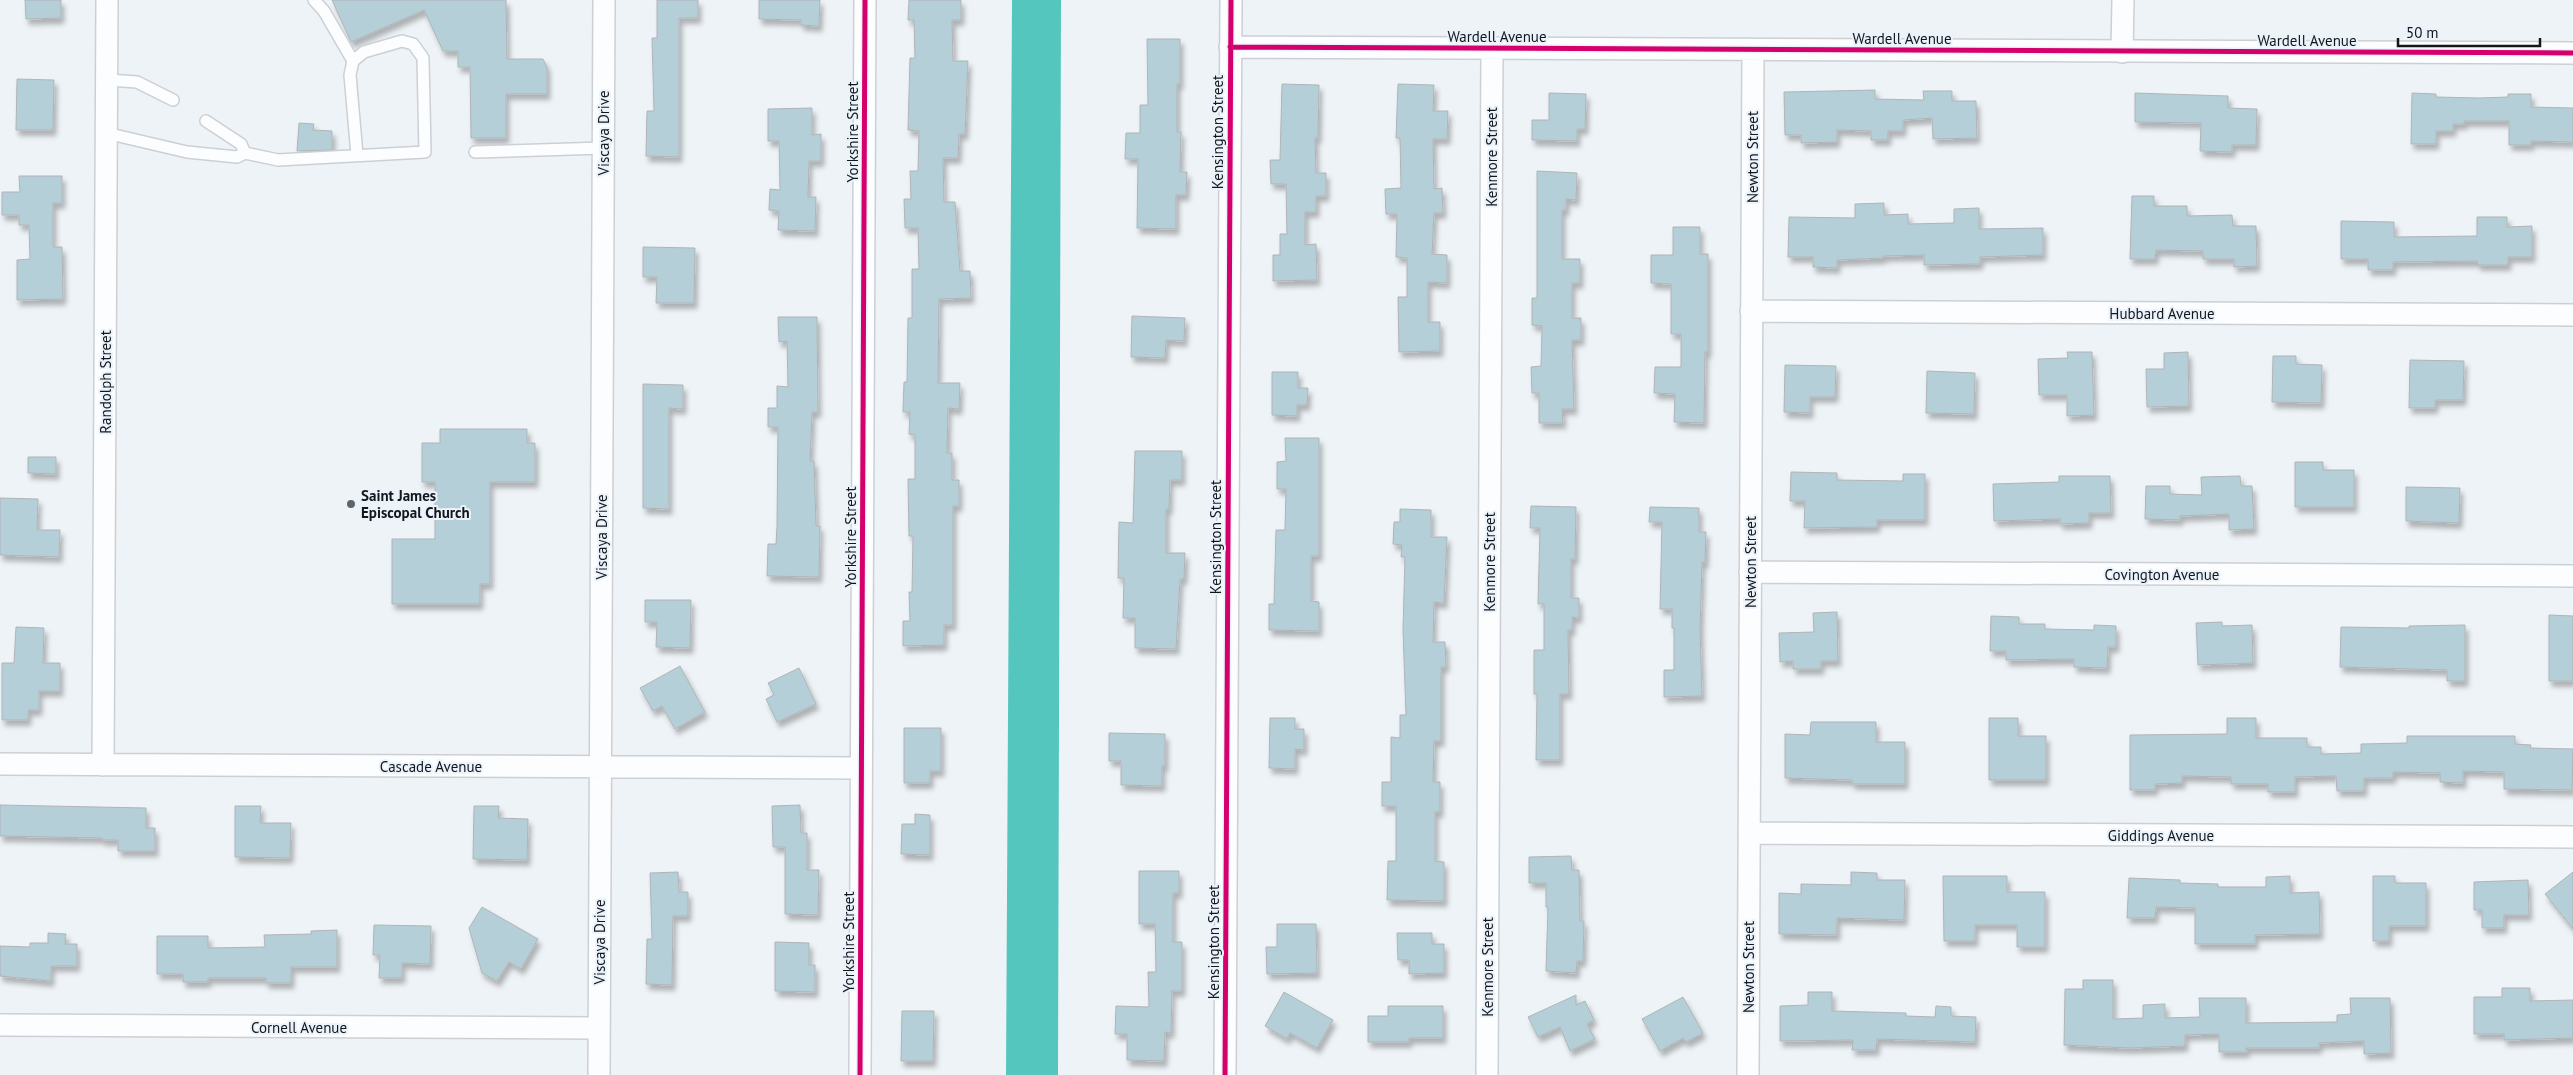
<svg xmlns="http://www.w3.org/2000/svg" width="2573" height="1075" font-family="'PT Sans',sans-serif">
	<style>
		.water { fill: #55c6be }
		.building { fill: #b4cfd7; stroke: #b0b4b7; filter: url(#shadow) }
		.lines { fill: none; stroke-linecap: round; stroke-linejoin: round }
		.lane-casing { stroke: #ccd0d4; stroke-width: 14 }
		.street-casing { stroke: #ccd0d4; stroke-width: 24 }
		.lane { stroke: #fcfdfe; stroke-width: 11 }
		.street { stroke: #fcfdfe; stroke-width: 21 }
		.cycleway-casing { stroke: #eaf3fb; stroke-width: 8 }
		.cycleway { stroke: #d6006c; stroke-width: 5 }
		.poi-dot { fill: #606467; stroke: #eaf3fb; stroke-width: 2 }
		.labels { text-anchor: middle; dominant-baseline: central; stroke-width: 4; stroke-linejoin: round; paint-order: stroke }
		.street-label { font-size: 15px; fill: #14171a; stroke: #eaf3fb }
		.poi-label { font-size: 15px; font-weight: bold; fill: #14171a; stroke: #eaf3fb; text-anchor: start }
	</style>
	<defs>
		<filter id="shadow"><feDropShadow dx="3" dy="5.5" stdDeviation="2.5" flood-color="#0004"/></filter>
	</defs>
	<rect width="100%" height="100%" fill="#eef3f7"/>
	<path class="water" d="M1012 0H1061L1058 1075H1006Z"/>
	<path class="building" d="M25 0H61V18L26 19Z
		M332 0H506L507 59H543L547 67V94H506V138H471L470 67H458V51H443L424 10 351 42Z
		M657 0H698V18H679V157L646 156 647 111H654L652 38H657Z
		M759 0H820L819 26 801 25V20L759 19Z
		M909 0H961V20H952L953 61H968L965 134H959L958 158H943L944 202H955L960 271H970L971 298 939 299 938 383H960L959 409 948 408 947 453H952V480H959V506H953V625H944V645L903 646V621H910L909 592H912L913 536H909L908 479H915V435L909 434 910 412H903L904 382H907L908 318H912V269H919L918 228H905L904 199H911L910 171H918L919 131 908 130 910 58H915L914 20H908Z
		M1147 39H1180V84H1177V132H1181L1180 172H1187L1186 195H1176V229L1137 228 1138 159H1125L1126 133H1140V105H1148Z
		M17 79 54 80 53 130H16Z
		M1282 84 1319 85 1318 138H1315L1316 173H1326V196H1316V212H1305V245L1316 244 1317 280 1273 281V255H1280V234H1287L1286 184H1271L1270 160H1280Z
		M1398 84 1434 85 1433 111H1448L1447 139H1433L1434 189 1442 188 1443 213H1434L1432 254 1447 255V283L1428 282V322H1440V351L1399 352 1398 297H1407V258L1396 257 1397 214H1386L1385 189 1401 188 1400 138H1396Z
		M1875 90V99L1924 100 1923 91H1952V101H1976L1977 138 1933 139 1932 118 1903 120V131H1888V140H1871V131L1837 130V142L1801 143V135H1785L1784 92Z
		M1549 93 1586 94 1585 129H1577V141L1532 140V120H1549Z
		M2135 93 2228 96V108L2257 109 2256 145H2232V152L2200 151 2201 123 2135 122Z
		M2412 93 2436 94V97L2480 98 2508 97V94H2531V107L2573 108V142L2531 141V145H2509V121H2464V124H2453V131H2436V144H2411Z
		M812 108V135L821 134V161H809L808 197H816L815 231 778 230 779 211 769 210 770 189 780 190 779 141H768V109Z
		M299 123 314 124 313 130 332 131V150L297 151Z
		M1537 171 1577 173 1576 200 1566 199V210H1562V259H1580V283H1572V318H1581V340H1572L1574 409H1562L1563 423H1539V393H1532L1531 367 1541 366 1542 326 1532 325V298H1537Z
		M19 176H62V203H53V247H62L63 299 17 300V260L30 259 29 225H19V215H2V192H20Z
		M2132 196H2154V206H2187V216L2232 215 2233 226H2256L2257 266 2234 267V259H2203V251L2156 250 2155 259H2130Z
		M1884 203V215L1908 214V224L1954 223V209L1979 208V229L2043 228V255L1980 257V264L1924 265V255L1883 256V258L1837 260V268L1813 267V257H1788L1789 217 1855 218V204Z
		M2477 217H2507V227L2532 226V257H2508V265H2478L2477 261 2393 262V270H2368V259H2341V221L2394 222V237L2477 236Z
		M1673 227H1700V254H1708V352H1705L1704 423 1674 422 1675 394 1654 393 1655 367H1681V334H1671V284L1651 283V255H1673Z
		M643 247 695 248 694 303H656L657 277H643Z
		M1132 316 1185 318 1184 341 1166 340 1165 358 1131 357Z
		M778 317H817L818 412H812L810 461H814L816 526H820L819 577 767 576 768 544H776L777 526 778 427H768V408H777V386L788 387 787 341 779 342Z
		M2067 352H2092L2094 415 2067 416V395H2039L2038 359 2068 358Z
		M2188 352 2189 406 2147 407 2146 369H2164V353Z
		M2273 356H2296V364L2322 365 2321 403 2272 402Z
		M2410 360 2464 361 2463 400H2435V408H2409Z
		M1785 365 1836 366 1835 397H1810V413L1784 412Z
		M1927 371 1975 373 1974 414 1926 413Z
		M1272 372H1298V388H1308L1307 405H1297V416L1272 415Z
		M643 384 683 385V409L669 408V509L643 508Z
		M440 429H527V443H535V482H490V584H480V604H392V539H435V482H422V443H440Z
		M1285 438H1319V556H1311V601L1319 602V631L1269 630V604H1274L1276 530H1285L1286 489H1277V462L1286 461Z
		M1135 451H1182V480H1170L1169 509H1166V553H1185L1184 579H1180L1176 649 1135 648V618H1123L1124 578H1118L1119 522 1133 523Z
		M28 457H56V474L28 473Z
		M2295 462H2323V470H2354V507H2295Z
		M1791 472 1837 473V480L1903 481V474H1925V520H1877V527L1804 528 1805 501H1790Z
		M2059 476H2110L2111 513H2089V523L2060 524V519L1994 521 1993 484 2059 482Z
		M2240 476 2241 486H2252L2254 529 2229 530V514L2180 516V520L2145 519 2146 486H2170V494L2202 495 2201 477Z
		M2406 487 2460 488 2459 523 2406 521Z
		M0 498 38 499 37 530H60L59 557 0 555Z
		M1531 506 1576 507 1575 559H1571V598H1579V618L1572 617V630H1568L1569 694H1560V760H1536L1537 694H1534V650H1544V604H1538L1540 528H1530Z
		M1650 507 1699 508V532H1706L1705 563 1702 562 1700 629 1702 696 1664 697V670H1674V628H1672V609H1660L1662 522H1649Z
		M1400 509 1431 510V537H1447L1444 603 1434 602 1433 642H1445L1446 667H1441V741H1434L1433 782H1440V812H1435V861L1444 862V901L1387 900 1388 861H1396V806H1382V782H1391V737L1400 738V715H1406L1403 630 1405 557H1401L1402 545 1393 544 1394 522H1400Z
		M645 600H691L690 648 656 647 657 622H645Z
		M1837 612 1838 661H1821V669H1793V661L1780 662 1779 633 1814 632 1813 613Z
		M2549 615 2573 616V681H2549Z
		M1991 616 2019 617V624H2045V629L2094 630V625L2116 626V647H2108L2107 668 2074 667V659L2006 660V651H1990Z
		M2222 622V626L2252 625 2253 663 2198 665 2196 623Z
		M2465 625V681H2447V670L2340 667 2341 627 2409 628V626Z
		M16 627 44 628 43 663H60V691H39V710H28V720H2V663H14Z
		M680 666 705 712 675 729 662 706 653 711 640 688Z
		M799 668 816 704 777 722 766 699 774 695 768 683Z
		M1270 718H1295V729H1304V750L1295 749V769L1269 768Z
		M1989 718H2018V736H2046V780H1989Z
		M2227 718H2256V738H2307V747H2321V754L2361 753V744L2407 743V736H2515V744L2531 745 2530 748 2573 749 2572 790 2504 789V772L2463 771V783L2440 782V773L2393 772V778H2364V791H2337L2336 776 2295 777V792H2268V784H2231V777L2182 776V783L2155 784V790H2130V735L2227 734Z
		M1811 722H1876V742H1905V784H1852V780L1785 778V734L1810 735Z
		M904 728H941V771H930V783H904Z
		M1109 733 1165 734V766H1162V786L1121 785V761H1109Z
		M0 805 146 808V828H155V851H118V840H102V838L0 836Z
		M800 805 801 833H807V870H819L818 915 785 914V847H773L772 806Z
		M235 806H261L260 823H291L290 858 235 857Z
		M474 806H499L498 818 528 819 527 860 473 859Z
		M915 814 930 815V855L901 854 902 824H915Z
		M1571 856 1572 870H1579L1580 921H1584L1583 961H1577L1576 973 1546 971 1548 907H1546V883H1529V857Z
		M1139 871H1179V893H1173V942H1182V991H1172L1171 1033 1165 1032 1164 1061 1127 1060V1034H1115L1116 1006 1149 1007 1148 972H1156L1155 924H1139Z
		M678 872 679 892H688V916H673L672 985 646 984 647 939H652L650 873Z
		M1851 872 1877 873V880H1905L1904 920 1837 918V935L1779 934V893L1801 894V884L1851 885Z
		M2573 872V929L2545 894Z
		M1943 876H2007V892H2045V947H2017V925H1975V941H1944Z
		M2290 876V893L2319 892 2320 934 2255 935V944H2195V908L2156 907 2155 918H2127L2129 878 2180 880V883L2218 884V887H2266V877Z
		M2373 876H2395V883H2426V926H2389V941H2373Z
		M2528 880 2529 915H2504V928H2482V910H2474V882Z
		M482 907 538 939 521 969 509 962 497 981 482 973 469 928Z
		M1277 924H1316L1317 973 1267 974 1266 947H1277Z
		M374 925 431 926 430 964 402 963V978H379L380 955H373Z
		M337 930V967H291V983H266V978H208V982H183V974H157V936H208V948L265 947 264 935 311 934V931Z
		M48 933 66 934 65 944H77V966H51V981L0 976V946L30 947V943H48Z
		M1397 933H1432V944H1444V973L1409 974V960H1398Z
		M775 942 809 943V965H815V992L775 991Z
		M2083 980H2113V1019L2143 1018V1005L2165 1004V1018L2200 1017 2199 998H2246V1023L2337 1022V1015L2351 1014 2350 998H2390L2391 1053 2364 1054V1041L2319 1043V1048H2246L2247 1052H2219V1034L2185 1035V1046L2129 1048 2064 1045 2065 989H2083Z
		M2502 988H2530V1001L2573 1000V1038L2504 1040V1034H2474V997H2502Z
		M1284 992 1333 1020 1317 1048 1290 1033 1287 1039 1265 1026Z
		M1808 992H1832V1011L1906 1013V1016L1935 1017 1936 1006 1951 1007V1016L1976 1017 1975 1042 1877 1039 1876 1050H1852L1853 1040 1780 1041V1006L1808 1005Z
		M1576 995V1005L1585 1001 1594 1020 1587 1024 1595 1039 1570 1051 1560 1027 1538 1037 1528 1017Z
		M1683 997 1703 1033 1686 1042 1683 1038 1660 1051 1642 1019Z
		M1388 1006H1443V1038H1409V1042H1368V1016H1388Z
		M902 1011H934L933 1061H901Z"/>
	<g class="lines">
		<g class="lane-casing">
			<path id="lane" d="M314 0 324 11 353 61
				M107 80 137 82 173 100
				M206 121 241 144 245 153
				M106 133 187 152 237 157 245 153 278 160 425 152 423 58 413 44 402 41 364 52 353 61 350 75 357 155
				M475 152 603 148"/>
		</g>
		<g class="street-casing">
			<path id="street" d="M1230 47 2573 53
				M2122 52 2123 0
				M1751 311 2573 315
				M1750 572 2573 576
				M0 764 861 768
				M103 765 107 0
				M1749 833 2573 837
				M0 1025 599 1028
				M599 1075 604 0
				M860 1075 865 0
				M1225 1075 1231 0
				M1487 1075 1492 48
				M1748 1075 1753 50"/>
		</g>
		<use href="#lane" class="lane"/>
		<use href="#street" class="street"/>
		<g class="cycleway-casing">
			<path id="cycleway" d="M1230 47 2573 53
				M860 1075 865 0
				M1225 1075 1231 0"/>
		</g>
		<use href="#cycleway" class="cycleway"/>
	</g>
	<circle class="poi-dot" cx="351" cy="504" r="5"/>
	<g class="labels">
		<g class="street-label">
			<text x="1497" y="36">Wardell Avenue</text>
			<text x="1902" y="38">Wardell Avenue</text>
			<text x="2307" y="40">Wardell Avenue</text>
			<text transform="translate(852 132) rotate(-90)">Yorkshire Street</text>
			<text transform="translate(1217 132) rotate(-90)">Kensington Street</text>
			<text transform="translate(603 133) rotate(-90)">Viscaya Drive</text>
			<text transform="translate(1491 157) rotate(-90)">Kenmore Street</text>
			<text transform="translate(1752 157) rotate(-90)">Newton Street</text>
			<text x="2162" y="313">Hubbard Avenue</text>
			<text transform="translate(105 382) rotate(-90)">Randolph Street</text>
			<text transform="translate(601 537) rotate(-90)">Viscaya Drive</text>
			<text transform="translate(850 537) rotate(-90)">Yorkshire Street</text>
			<text transform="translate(1215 537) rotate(-90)">Kensington Street</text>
			<text transform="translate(1489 562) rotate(-90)">Kenmore Street</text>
			<text transform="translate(1750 562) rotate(-90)">Newton Street</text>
			<text x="2162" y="574">Covington Avenue</text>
			<text x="431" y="766">Cascade Avenue</text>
			<text x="2161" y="835">Giddings Avenue</text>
			<text transform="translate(599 942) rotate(-90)">Viscaya Drive</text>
			<text transform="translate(848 942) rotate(-90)">Yorkshire Street</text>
			<text transform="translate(1213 942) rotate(-90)">Kensington Street</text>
			<text transform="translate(1487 967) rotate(-90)">Kenmore Street</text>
			<text transform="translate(1748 967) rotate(-90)">Newton Street</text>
			<text x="299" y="1027">Cornell Avenue</text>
		</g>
		<g class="poi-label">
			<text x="361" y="495">Saint James<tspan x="361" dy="17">Episcopal Church</tspan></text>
		</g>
	</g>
	<path d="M2398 38v8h142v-8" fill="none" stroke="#14171a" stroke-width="2.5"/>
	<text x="2406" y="38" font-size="15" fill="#14171a" stroke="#eaf3fb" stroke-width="4" paint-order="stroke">50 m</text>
</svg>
